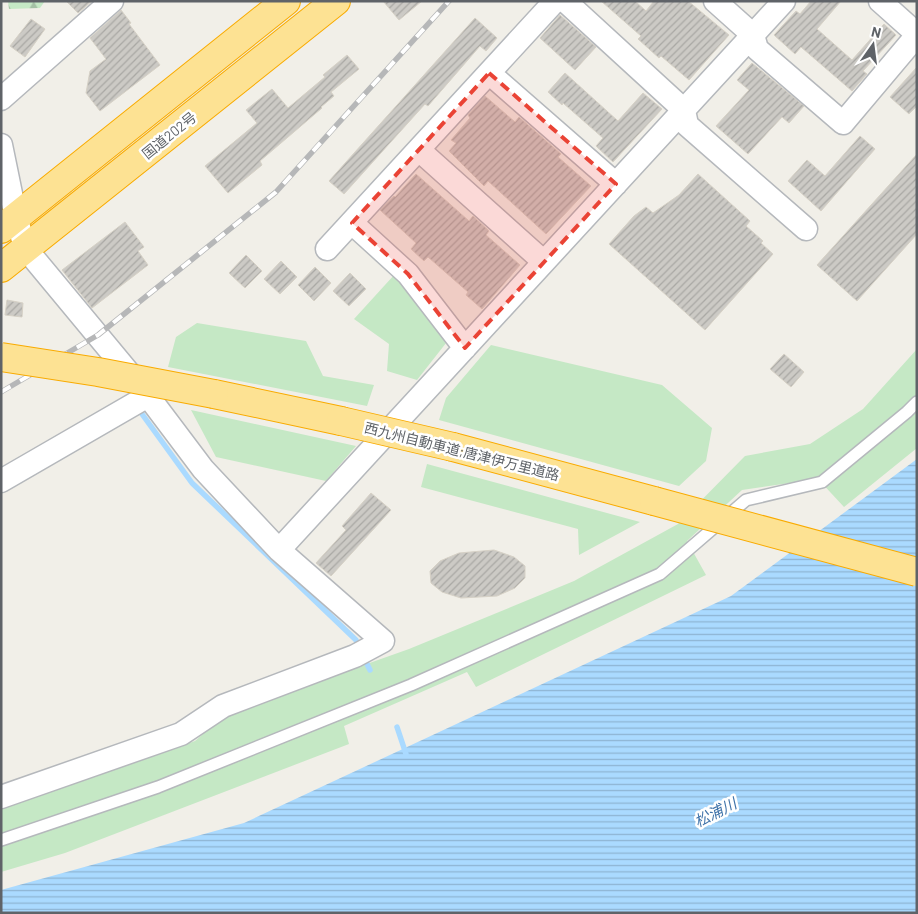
<svg xmlns="http://www.w3.org/2000/svg" width="918" height="914" font-family="Barlow,'Noto Sans JP',sans-serif">
	<style>
		.grass { fill: #c5e8c5 }
		.forest { fill: url(#forest-firs) }
		.water { fill: url(#water-rules) }
		.lines { fill: none; stroke-linecap: round; stroke-linejoin: round }
		.stream { stroke: #aadaff; stroke-width: 5.5 }
		.building { fill: url(#building-hatch); stroke: #d6d1c6 }
		.lane-casing { stroke: #b5b8bc; stroke-width: 14 }
		.street-casing { stroke: #b5b8bc; stroke-width: 25 }
		.highway-casing { stroke: #f9ab00; stroke-width: 30 }
		.lane { stroke: #fff; stroke-width: 11 }
		.street { stroke: #fff; stroke-width: 22 }
		.highway { stroke: #fde293; stroke-width: 28 }
		.rail-casing { stroke: #b6b7b8; stroke-width: 5.5 }
		.rail { stroke: #fff; stroke-width: 4; stroke-dasharray: 11; stroke-linecap: butt }
		.highway-bridge-casing { stroke: #f9ab00; stroke-width: 30; stroke-linecap: butt }
		.highway-bridge { stroke: #fde293; stroke-width: 28 }
		.marked { fill: #ea4335; fill-opacity: 0.2; stroke: #ea4335; stroke-width: 4; stroke-dasharray: 10 6; stroke-linejoin: round }
		.labels { text-anchor: middle; dominant-baseline: central; stroke-width: 5; stroke-linejoin: round; paint-order: stroke }
		.street-label { font-size: 14px; fill: #5f6368; stroke: #fff }
		.water-label { font-size: 15px; font-style: italic; fill: #4174aa; stroke: #fff }
	</style>
	<defs>
		<pattern id="forest-firs" width="22" height="20" patternUnits="userSpaceOnUse" patternTransform="scale(1.25)"><rect width="22" height="20" fill="#c5e8c5"/><path d="M5 1l3.5 6h-7zM16 11l3.5 6h-7z" fill="#a3c0a4"/></pattern>
		<pattern id="water-rules" width="6" height="5" patternUnits="userSpaceOnUse" patternTransform="scale(1.25)"><rect width="6" height="5" fill="#aadaff"/><path d="M0 2.5h6" fill="none" stroke="#8eb4d2"/></pattern>
		<pattern id="building-hatch" width="6" height="6" patternUnits="userSpaceOnUse" patternTransform="scale(1.25)"><rect width="6" height="6" fill="#cccac5"/><path d="M-1 1l2-2M0 6l6-6M5 7l2-2" fill="none" stroke="#a9a8a4"/></pattern>
	</defs>
	<rect width="100%" height="100%" fill="#f1efe8"/>
	<path class="grass" d="M395 274 450 338 417 380 387 371 389 344 354 319Z
		M197 323 306 341 323 376 374 385 367 406 168 367 176 337Z
		M491 345 662 385 712 428 706 461 679 486 439 420 446 398Z
		M917 349V448L844 507 818 479 742 490 687 541 706 575 476 687 467 672 344 726 349 744 65 853 1 872V807L195 741 226 714 409 649 574 581 678 524 745 456 810 444 863 409Z
		M191 410 356 446 326 481 216 457Z
		M427 464 640 522 579 555 578 529 421 487Z"/>
	<path class="forest" d="M8 1H45L40 8 9 9Z"/>
	<path class="water" d="M917 459V913H1V890L244 823 731 596Z"/>
	<g class="lines">
		<path class="stream" d="M142 414 192 483 356 640 359 647
			M364 658 370 670
			M397 727 406 754"/>
	</g>
	<path class="building" d="M66 1H92L78 13Z
		M383 1H422L399 20Z
		M601 1H635L646 11 654 1H688L729 35 689 80 661 56 659 58 638 39 641 36Z
		M811 1H841L817 29 852 60 884 24 896 35 863 71 867 74 852 91 801 47 795 54 774 35 796 11 800 14Z
		M121 10 131 23 129 24 160 65 100 111 86 93 90 71 106 59 90 38Z
		M560 15 596 47 575 70 540 38Z
		M475 18 497 38 486 51 480 46 428 106 425 104 344 194 329 181Z
		M31 19 45 29 25 57 10 46Z
		M347 55 359 69 331 92 334 96 321 107 322 108 260 161 262 165 228 193 205 166 257 123 246 110 272 89 288 108 325 77 323 75Z
		M752 63 804 106 789 123 782 117 748 154 716 126 749 90 737 80Z
		M917 67V106L909 114 890 97Z
		M565 73 618 121 643 93 662 109 613 162 596 146 603 138 563 103 562 105 548 92Z
		M485 96 515 122 519 117 561 154 558 157 591 186 546 234 488 181 484 186 449 151 456 143 451 140 470 118 468 115Z
		M860 136 875 149 821 211 788 181 807 160 825 176Z
		M917 154V234L857 301 817 265Z
		M416 174 469 221 473 216 489 231 486 235 520 265 482 309 466 295 468 292 428 257 424 261 411 249 416 243 380 210 394 196 395 197Z
		M698 174 750 221 746 226 763 241 761 243 773 254 705 330 609 244 634 216 646 207 653 213 679 195Z
		M125 222 144 247 138 251 148 265 92 308 62 270Z
		M246 255 262 271 245 288 229 273Z
		M281 261 297 277 280 294 264 279Z
		M315 267 331 283 314 301 298 285Z
		M350 273 366 289 349 306 333 291Z
		M7 300 23 303 22 317 5 315Z
		M784 354 804 372 791 387 770 369Z
		M371 493 391 510 331 576 316 563 346 530 342 526Z
		M494 550 514 557 525 566V578L515 588 497 596 461 598 442 592 431 583 430 571 440 561 459 553Z"/>
	<g class="lines">
		<g class="lane-casing">
			<path id="lane" d="M1 840 158 787 411 685 660 574 746 500 822 482 907 412 917 402"/>
		</g>
		<g class="street-casing">
			<path id="street" d="M565 1 684 110 687 125 806 229
				M715 1 753 35 757 49 843 123 917 35
				M880 1 917 34
				M489 73 616 184
				M1 99 112 1
				M1 145 16 218 26 249 148 396 203 469 279 550 383 641 355 656 223 706 181 734 1 797
				M419 150 544 262
				M352 223 408 274 465 348
				M327 249 555 1
				M1 481 148 396
				M279 550 784 1"/>
		</g>
		<g class="highway-casing">
			<path id="highway" d="M1 229 286 1
				M1 268 336 1
				M214 394 341 421
				M453 447 654 501"/>
		</g>
		<use href="#lane" class="lane"/>
		<use href="#street" class="street"/>
		<use href="#highway" class="highway"/>
		<g class="rail-casing">
			<path id="rail" d="M1 392 98 335 276 192 449 1"/>
		</g>
		<use href="#rail" class="rail"/>
		<g class="highway-bridge-casing">
			<path id="highway-bridge" d="M1 357 98 372 214 394
				M341 421 453 447
				M654 501 917 572"/>
		</g>
		<use href="#highway-bridge" class="highway-bridge"/>
	</g>
	<path class="marked" d="M489 73 616 184 465 348 408 274 352 223Z"/>
	<g class="labels">
		<g class="street-label">
			<text transform="translate(169 135) rotate(-39)">国道202号</text>
			<text transform="translate(462 451) rotate(14)">西九州自動車道;唐津伊万里道路</text>
		</g>
		<g class="water-label">
			<text transform="translate(715 812) rotate(-27)">松浦川</text>
		</g>
	</g>
	<rect width="918" height="914" fill="none" stroke="#5f6368" stroke-width="5"/>
	<g transform="translate(873 45) rotate(14)" stroke="#ffffff" stroke-width="4" paint-order="stroke">
	<path d="M0-4L9 19L0 12L-9 19Z" fill="#5f6368"/>
	<text y="-8" font-size="14" font-weight="bold" text-anchor="middle" fill="#5f6368">N</text>
	</g>
</svg>
